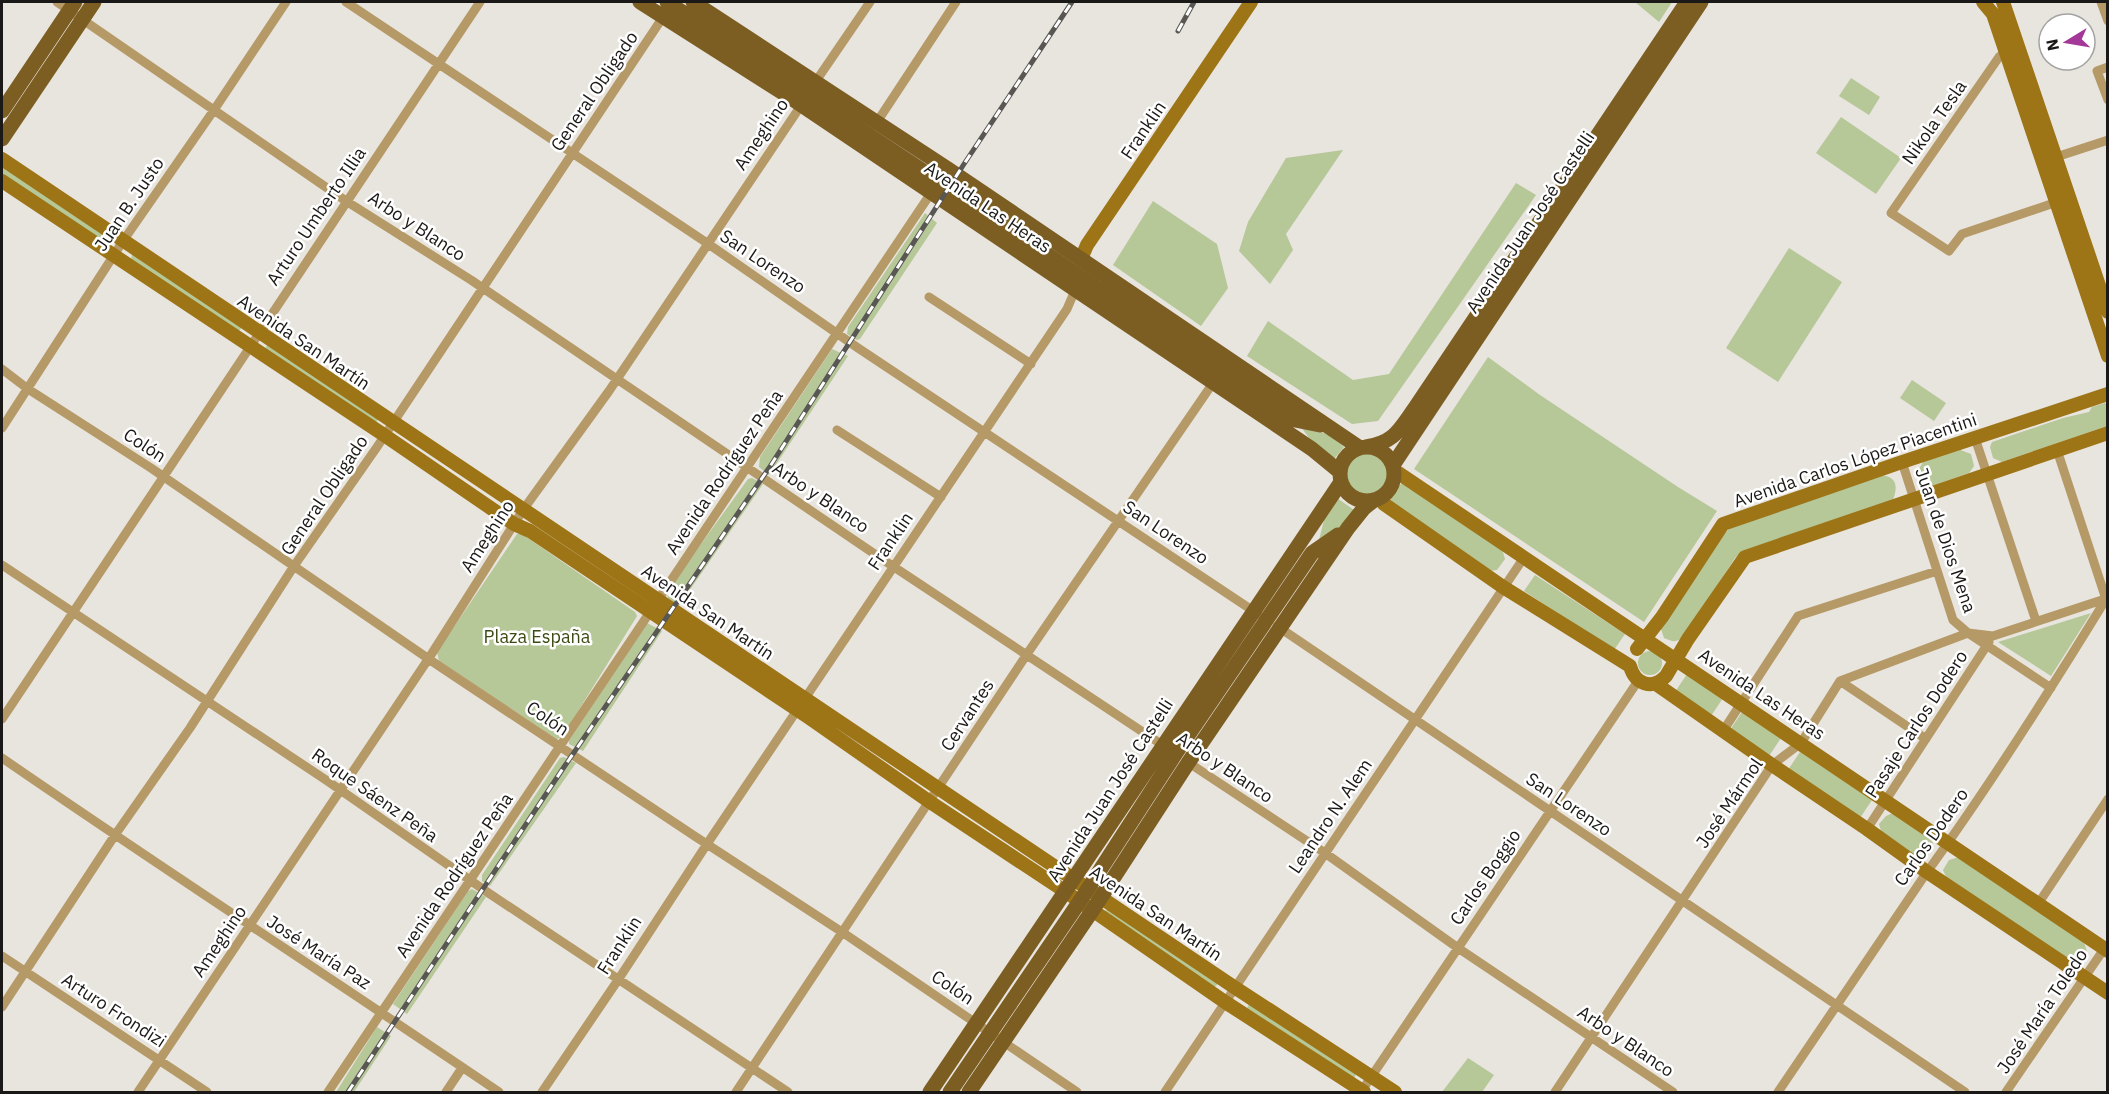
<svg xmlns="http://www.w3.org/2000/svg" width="2109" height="1094" font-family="'IBM Plex Sans',sans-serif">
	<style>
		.green { fill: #b6c798 }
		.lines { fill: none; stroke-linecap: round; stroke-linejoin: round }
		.street { stroke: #b59a67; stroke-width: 9 }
		.secondary { stroke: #9d7416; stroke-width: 14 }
		.primary { stroke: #7c5e22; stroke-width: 15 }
		.rail-casing { stroke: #595754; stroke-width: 5 }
		.rail { stroke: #fff; stroke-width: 3; stroke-dasharray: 9; stroke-linecap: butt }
		.labels { text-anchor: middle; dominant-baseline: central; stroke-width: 5; stroke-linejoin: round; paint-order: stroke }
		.street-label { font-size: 18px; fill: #1a1917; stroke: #fff }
		.park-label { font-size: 18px; fill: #3a4a11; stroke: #fff }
	</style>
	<rect width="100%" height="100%" fill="#e8e4de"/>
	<path class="green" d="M1635 2H1672L1659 22Z
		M1851 78 1880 97 1869 115 1839 96Z
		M1841 117 1901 158 1876 194 1816 153Z
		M1343 150 1286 234 1293 250 1270 284 1239 251 1248 222 1286 158Z
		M2 165 108 237 106 241 103 242 2 175Z
		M1516 183 1536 195 1378 421 1352 424 1247 356 1268 321 1353 380 1389 374Z
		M1153 201 1217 244 1228 288 1201 326 1113 265Z
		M925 213 937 223 860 339 857 340 847 334 848 327Z
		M1789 248 1842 282 1778 382 1726 348Z
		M132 254 242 327 239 331 131 261Z
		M267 345 379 419 376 422 265 349Z
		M832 349 848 356 769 475 759 467 760 457Z
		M1488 357 1540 395 1678 487 1717 511 1644 622 1414 469Z
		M1912 380 1946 403 1934 421 1900 398Z
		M2105 403 2107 404V426L2002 462 1993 458 1990 447 1992 442 2063 418 2089 412 2092 407Z
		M1301 427 1328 434 1344 447 1334 459 1315 446Z
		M1958 449 1971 454 1974 466 1969 473 1932 486 1923 482 1919 469 1923 462Z
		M1343 474a24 24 0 1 1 48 0a24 24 0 1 1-48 0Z
		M1881 475C1897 477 1898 486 1893 500L1742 551 1735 558 1684 636C1677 643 1673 642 1664 638L1660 626 1726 532 1732 526Z
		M752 478 763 484 678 607 668 600 667 591 748 479Z
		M1402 482 1502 549 1505 559 1497 570 1489 571 1389 502Z
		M1337 498 1354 510 1341 527 1318 544 1325 516Z
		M517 534H522L635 612 637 616 562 737 557 739 439 661 437 652Z
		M1535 575 1625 634 1614 650 1524 591Z
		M2091 613 2051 676 1998 642Z
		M647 623 662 631 583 751 569 744V741Z
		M1638 663a12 12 0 1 1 24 0a12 12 0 1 1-24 0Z
		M1687 674 1723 698 1711 716 1675 692Z
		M1742 712 1781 738 1769 756 1730 730Z
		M1800 752 1872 800 1860 818 1788 770Z
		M564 757 576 763 490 886 482 881V875L560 758Z
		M1893 813 1932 839 1933 846 1927 857 1919 859 1881 831 1879 824 1886 816Z
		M1959 857 2084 942 2087 952 2081 963 2070 964 1947 879 1943 870 1949 860Z
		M472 889 486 897 407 1014 393 1004 468 891Z
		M1108 909 1217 983V985L1213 988 1104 912Z
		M1250 1002 1357 1073 1354 1078 1247 1008Z
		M377 1027 391 1036 354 1092H336Z
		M1468 1058 1494 1075 1482 1092H1442Z"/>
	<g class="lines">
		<path class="street" d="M57 2 346 201 471 280 882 559 1167 748
			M346 2 707 243 858 348 1258 614
			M2101 2 2108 21
			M2005 52 1999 57 1891 213 1949 251 1962 234 2057 202
			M2108 67 2097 71 2108 100
			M814 84 870 2
			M875 125 956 2
			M2053 158 2108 140
			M929 297 1031 364
			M2 369 28 389 151 468 439 666 696 837 842 932 1077 1092
			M2 428 123 241 214 110 286 2
			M837 430 941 497
			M1975 438 2036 621
			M2057 450 2106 599
			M1902 462 1953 620 1968 633 2051 688
			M2 565 326 780 490 894 788 1092
			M1277 626 1965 1092
			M1840 681 1926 739
			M2 719 480 2
			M1723 731 1798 616 1937 571
			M2 758C166 871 334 980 499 1092
			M1186 761 1325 853 1458 948 1673 1092
			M1867 829 1989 642
			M2038 904 2108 799
			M2 956 207 1092
			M2 1007 115 835 190 728 294 566 377 447 665 14
			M138 1092 429 658 523 510 609 391 804 101
			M328 1092 933 190
			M446 1092 462 1068
			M542 1092 618 980 707 844 1067 309 1076 288
			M736 1092 1027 654 1215 380
			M1165 1092 1523 559
			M1361 1092 1638 681
			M1555 1092 1772 765 1801 743 1840 681 1968 633 1993 636 2108 598
			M1778 1092 1927 872C1991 784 2049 692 2106 599
			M2006 1092 2104 949"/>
		<path class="secondary" d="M1983 2 1993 14 2108 356
			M2003 2 2108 312
			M2 159 1234 987 1395 1092
			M2 181 384 435 514 524 530 531 808 717 930 802 1066 892 1225 1002 1364 1092
			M1081 259 1087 245 1251 2
			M1394 470 2108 951
			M1380 498 1384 504 1503 587 1630 666C1635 684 1652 691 1666 676L1688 639 1745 557 2108 433
			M1637 649 1662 617 1723 524 1902 462 2108 394
			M1656 684 1772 765 1867 829 1927 872 2108 993"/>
		<path class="primary" d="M640 2 791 98 1312 449 1340 472
			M667 2 955 192 1227 376 1295 420 1320 425
			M693 2 948 169 1360 448
			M2 111 75 2
			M2 139 94 2
			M1340 474a27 27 0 1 1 54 0a27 27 0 1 1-54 0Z
			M1366 447C1395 442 1399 430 1415 408L1687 2
			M1393 465 1701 2
			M930 1092 1341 482
			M950 1092 1080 901 1176 753 1312 553 1338 535
			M969 1092 1092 911 1188 763 1348 528 1364 508 1373 501"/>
		<g class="rail-casing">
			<path id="rail" d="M1178 31 1194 2
				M348 1092 564 767 769 468 964 164 1072 2"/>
		</g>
		<use href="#rail" class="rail"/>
	</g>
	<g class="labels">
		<g class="street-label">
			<text transform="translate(594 91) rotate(-56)">General Obligado</text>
			<text transform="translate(1934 122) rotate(-55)">Nikola Tesla</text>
			<text transform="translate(1143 130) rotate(-56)">Franklin</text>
			<text transform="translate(761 134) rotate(-56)">Ameghino</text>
			<text transform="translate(129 204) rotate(-56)">Juan B. Justo</text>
			<text transform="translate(988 207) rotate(34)">Avenida Las Heras</text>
			<text transform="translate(316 216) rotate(-56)">Arturo Umberto Illia</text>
			<text transform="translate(1530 222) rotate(-56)">Avenida Juan José Castelli</text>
			<text transform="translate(417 226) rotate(33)">Arbo y Blanco</text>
			<text transform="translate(763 261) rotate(34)">San Lorenzo</text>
			<text transform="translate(304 342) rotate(34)">Avenida San Martín</text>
			<text transform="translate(145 445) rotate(33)">Colón</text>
			<text transform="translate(1855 460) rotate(-19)">Avenida Carlos López Piacentini</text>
			<text transform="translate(724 472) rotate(-56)">Avenida Rodríguez Peña</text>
			<text transform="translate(324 495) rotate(-56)">General Obligado</text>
			<text transform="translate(821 497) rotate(34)">Arbo y Blanco</text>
			<text transform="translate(1166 532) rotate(34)">San Lorenzo</text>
			<text transform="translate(487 536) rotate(-57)">Ameghino</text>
			<text transform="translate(1946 540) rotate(71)">Juan de Dios Mena</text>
			<text transform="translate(890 541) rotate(-56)">Franklin</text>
			<text transform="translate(708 612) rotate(34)">Avenida San Martín</text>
			<text transform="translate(1762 694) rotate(34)">Avenida Las Heras</text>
			<text transform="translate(967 715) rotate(-57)">Cervantes</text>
			<text transform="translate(548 718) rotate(34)">Colón</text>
			<text transform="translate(1916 724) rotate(-57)">Pasaje Carlos Dodero</text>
			<text transform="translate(1225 767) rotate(34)">Arbo y Blanco</text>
			<text transform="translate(1110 790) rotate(-57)">Avenida Juan José Castelli</text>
			<text transform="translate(375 795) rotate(35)">Roque Sáenz Peña</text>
			<text transform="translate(1729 803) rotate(-56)">José Mármol</text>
			<text transform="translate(1569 804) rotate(34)">San Lorenzo</text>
			<text transform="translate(1330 816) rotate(-56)">Leandro N. Alem</text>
			<text transform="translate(1931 837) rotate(-55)">Carlos Dodero</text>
			<text transform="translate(454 875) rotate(-56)">Avenida Rodríguez Peña</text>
			<text transform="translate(1485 877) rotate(-56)">Carlos Boggio</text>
			<text transform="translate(1156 913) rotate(34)">Avenida San Martín</text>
			<text transform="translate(219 941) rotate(-56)">Ameghino</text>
			<text transform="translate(619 945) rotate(-57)">Franklin</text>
			<text transform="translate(319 952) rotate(33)">José María Paz</text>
			<text transform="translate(953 987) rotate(34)">Colón</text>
			<text transform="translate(114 1010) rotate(33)">Arturo Frondizi</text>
			<text transform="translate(2042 1011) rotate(-56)">José María Toledo</text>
			<text transform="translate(1626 1041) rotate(34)">Arbo y Blanco</text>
		</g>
		<g class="park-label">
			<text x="537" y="636">Plaza España</text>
		</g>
	</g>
	<rect width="2109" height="1094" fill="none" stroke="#1a1917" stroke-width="6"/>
	<g transform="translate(2067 42) rotate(259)"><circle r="28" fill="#ffffff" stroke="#a3a3a2" stroke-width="1.5"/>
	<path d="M0-4.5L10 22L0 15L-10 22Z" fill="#a33899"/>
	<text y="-9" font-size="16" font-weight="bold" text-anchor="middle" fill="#1a1917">N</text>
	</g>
</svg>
